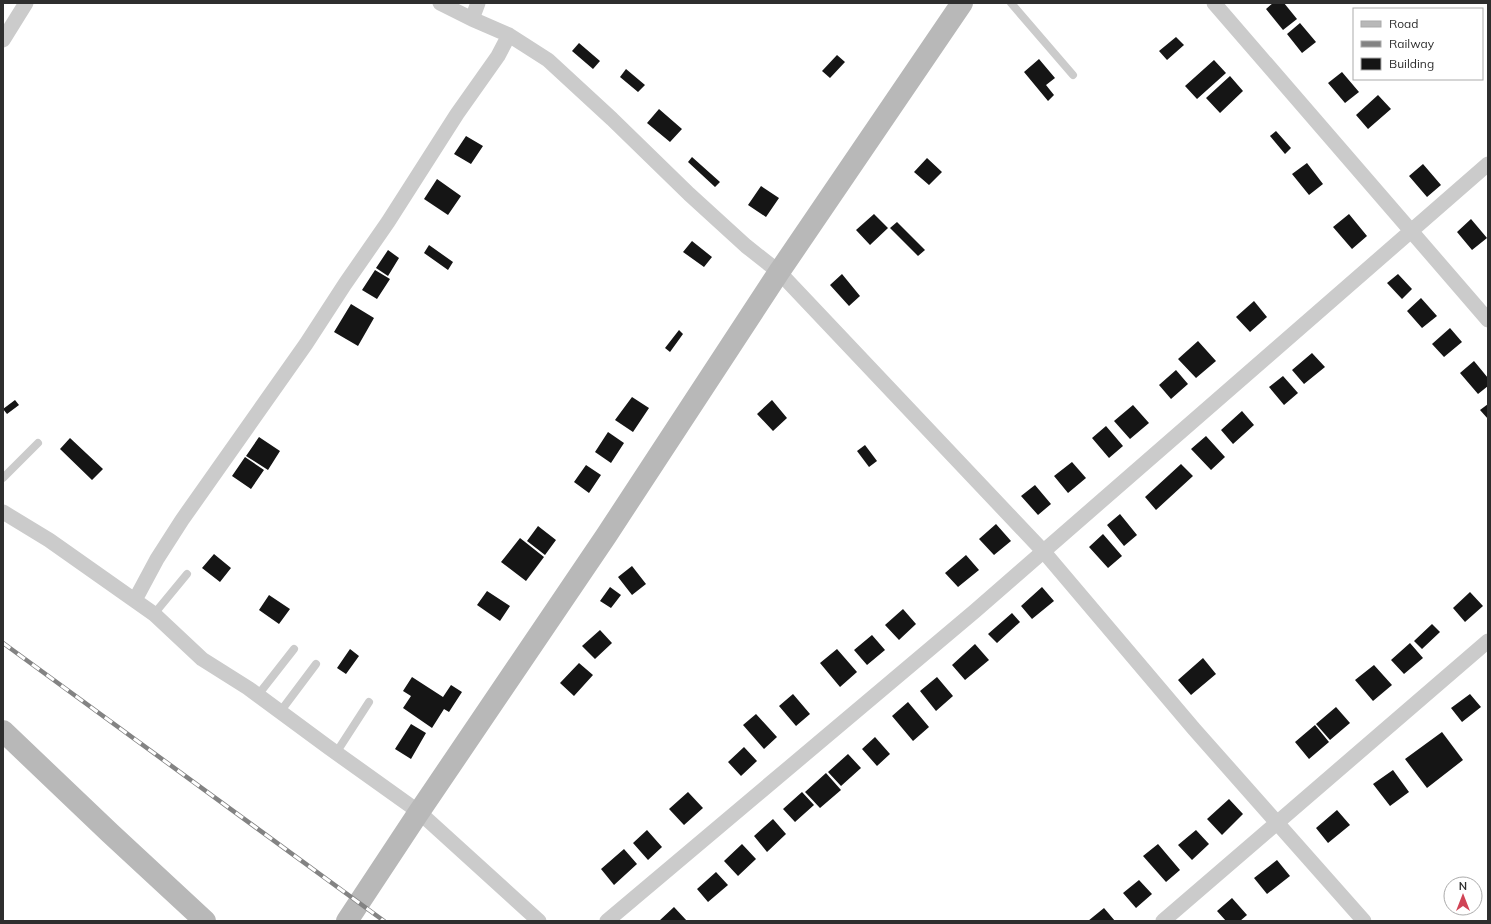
<svg xmlns="http://www.w3.org/2000/svg" width="1491" height="924" font-family="Mulish,sans-serif">
	<style>
		.building { fill: #151515 }
		.lines { fill: none; stroke-linecap: round; stroke-linejoin: round }
		.lane { stroke: #cbcbcb; stroke-width: 8 }
		.street { stroke: #cbcbcb; stroke-width: 15 }
		.secondary { stroke: #b8b8b8; stroke-width: 22 }
		.rail-casing { stroke: #838383; stroke-width: 4.5 }
		.rail { stroke: #fff; stroke-width: 3; stroke-dasharray: 9; stroke-linecap: butt }
	</style>
	<rect width="100%" height="100%" fill="#fff"/>
	<path class="building" d="M1273 3H1284L1297 19 1283 30 1266 9Z
		M1300 23 1316 42 1302 53 1287 34Z
		M1176 37 1184 45 1167 60 1159 51Z
		M579 43 600 61 593 69 572 51Z
		M837 55 845 62 830 78 822 71Z
		M1039 59 1055 78 1046 85 1054 95 1048 101 1024 72Z
		M1214 60 1226 73 1197 99 1185 86Z
		M626 69 645 85 638 92 620 77Z
		M1342 72 1359 92 1345 103 1328 83Z
		M1230 76 1243 91 1220 113 1206 98Z
		M1378 95 1391 109 1368 129 1356 115Z
		M659 109 682 129 670 142 647 123Z
		M1276 131 1291 148 1285 154 1270 136Z
		M466 136 483 146 471 164 454 154Z
		M692 157 720 182 715 187 688 162Z
		M927 158 942 172 929 185 914 172Z
		M1307 163 1323 184 1309 195 1292 174Z
		M1423 164 1441 185 1427 197 1409 176Z
		M437 179 461 196 448 215 424 199Z
		M761 186 779 198 766 217 748 205Z
		M874 214 888 228 870 245 856 230Z
		M1349 214 1367 236 1352 249 1333 227Z
		M1471 219 1487 238 1472 250 1457 232Z
		M897 222 925 250 918 256 890 228Z
		M692 241 712 257 704 267 683 252Z
		M429 245 453 262 448 270 424 253Z
		M388 250 399 258 388 276 376 268Z
		M375 270 390 279 377 299 362 290Z
		M842 274 860 296 849 306 830 285Z
		M1398 274 1412 289 1402 299 1387 283Z
		M1421 298 1437 316 1422 328 1407 311Z
		M1254 301 1267 317 1250 332 1236 317Z
		M351 304 374 318 358 346 334 332Z
		M1450 328 1462 342 1444 357 1432 344Z
		M679 330 683 334 670 352 665 348Z
		M1198 341 1216 361 1196 378 1178 359Z
		M1312 353 1325 367 1304 384 1292 370Z
		M1474 361 1488 378V386L1478 394 1460 373Z
		M1176 370 1188 384 1171 399 1159 385Z
		M1283 376 1298 393 1284 405 1269 387Z
		M632 397 649 408 633 432 615 420Z
		M15 400 19 405 7 414 3 409Z
		M772 400 787 418 773 431 757 414Z
		M1488 404V419L1480 410Z
		M1133 405 1149 423 1130 439 1114 421Z
		M1242 411 1254 425 1233 444 1221 430Z
		M1106 426 1123 446 1109 458 1092 438Z
		M608 432 624 443 611 463 595 452Z
		M1206 436 1225 457 1211 470 1191 449Z
		M259 437 280 451 268 470 246 456Z
		M70 438 103 469 92 480 60 449Z
		M865 445 877 461 869 467 857 451Z
		M245 457 264 470 251 489 232 476Z
		M1072 462 1086 478 1068 493 1054 476Z
		M1181 464 1193 476 1156 510 1145 497Z
		M586 465 601 475 589 493 574 482Z
		M1035 485 1051 504 1038 515 1021 496Z
		M1120 514 1137 535 1124 546 1107 525Z
		M996 524 1011 541 994 555 979 539Z
		M538 526 556 540 545 555 527 541Z
		M1103 534 1122 556 1108 568 1089 547Z
		M520 538 544 557 526 581 501 562Z
		M214 554 231 568 220 582 202 568Z
		M966 555 979 570 958 587 945 573Z
		M632 566 646 584 632 595 618 577Z
		M610 587 621 595 611 608 600 601Z
		M1042 587 1054 601 1032 619 1021 606Z
		M487 591 510 606 500 621 477 605Z
		M1470 592 1483 606 1465 622 1453 608Z
		M269 595 290 609 279 624 259 610Z
		M903 609 916 624 899 640 885 625Z
		M1012 613 1020 622 997 643 988 634Z
		M1432 624 1440 632 1422 649 1414 641Z
		M600 630 612 643 595 659 582 646Z
		M872 635 885 650 867 665 854 650Z
		M1410 643 1423 658 1404 674 1391 660Z
		M975 644 989 660 965 680 952 665Z
		M350 649 359 656 346 674 337 668Z
		M837 649 857 672 840 687 820 663Z
		M1203 658 1216 674 1191 695 1178 680Z
		M579 663 593 675 574 696 560 683Z
		M1374 665 1392 685 1373 701 1355 680Z
		M412 677 443 697 451 685 462 692 449 712 444 709 432 728 403 708 411 696 403 691Z
		M937 677 953 696 936 711 920 691Z
		M793 694 810 714 796 726 779 706Z
		M1470 694 1481 707 1462 722 1451 708Z
		M908 702 929 727 913 741 892 716Z
		M1336 707 1350 723 1330 740 1316 724Z
		M756 714 777 737 764 749 743 725Z
		M411 724 426 733 411 759 395 749Z
		M1315 725 1329 742 1309 759 1295 742Z
		M1442 732 1463 760 1427 788 1405 759Z
		M875 737 890 754 877 766 862 749Z
		M744 747 757 761 741 776 728 762Z
		M848 754 861 768 841 786 828 772Z
		M1393 770 1409 792 1390 806 1373 784Z
		M826 773 841 790 820 808 805 792Z
		M688 792 703 808 684 825 669 809Z
		M802 792 814 805 795 822 783 809Z
		M1229 799 1243 814 1222 835 1207 819Z
		M1337 810 1350 825 1328 843 1316 828Z
		M773 819 786 834 767 852 754 836Z
		M647 830 662 847 648 860 633 843Z
		M1196 830 1209 844 1192 860 1178 845Z
		M742 844 756 859 738 876 724 861Z
		M1158 844 1180 870 1166 882 1143 856Z
		M624 849 637 864 614 885 601 869Z
		M1277 860 1290 876 1267 894 1254 878Z
		M716 872 728 885 708 902 697 889Z
		M1139 880 1152 894 1136 908 1123 893Z
		M1232 898 1247 915 1240 921H1226L1217 911Z
		M674 907 687 921H659Z
		M1104 908 1115 921H1088Z"/>
	<g class="lines">
		<path class="lane" d="M1011 3 1073 75
			M3 478 38 443
			M154 614 187 574
			M258 695 294 649
			M280 712 316 664
			M336 753 369 702"/>
		<path class="street" d="M440 3 472 19 509 35 548 60 612 119 689 194 746 246 779 272 1044 552 1194 729 1364 921
			M1214 3 1488 320
			M472 19 478 3
			M3 40 26 3
			M3 512 49 540 154 614 202 659 248 688 328 747 419 812 539 921
			M135 600 157 559 182 520 306 344 345 284 388 222 457 114 498 56 509 35
			M607 921 975 611 1488 164
			M1163 921 1488 641"/>
		<path class="secondary" d="M3 731 110 833 205 921
			M347 921 419 812 606 536 779 272 962 3"/>
		<g class="rail-casing">
			<path id="rail" d="M3 643 384 921"/>
		</g>
		<use href="#rail" class="rail"/>
	</g>
	<rect width="1491" height="924" fill="none" stroke="#2e2e2e" stroke-width="8"/>
	<rect x="1353" y="8" width="130" height="72" fill="#ffffff" stroke="#ababab"/>
	<rect x="1361" y="21" width="20" height="6" fill="#b8b8b8" stroke="#ababab"/>
	<text x="1389" y="28" font-size="12" fill="#2e2e2e">Road</text>
	<rect x="1361" y="41" width="20" height="6" fill="#838383" stroke="#ababab"/>
	<text x="1389" y="48" font-size="12" fill="#2e2e2e">Railway</text>
	<rect x="1361" y="58" width="20" height="12" fill="#151515" stroke="#ababab"/>
	<text x="1389" y="68" font-size="12" fill="#2e2e2e">Building</text>
	<g transform="translate(1463 896)"><circle r="19" fill="#ffffff" stroke="#ababab"/>
	<path d="M0-3L7 15L0 10L-7 15Z" fill="#d04456"/>
	<text y="-6" font-size="11" font-weight="bold" text-anchor="middle" fill="#2e2e2e">N</text>
	</g>
</svg>
